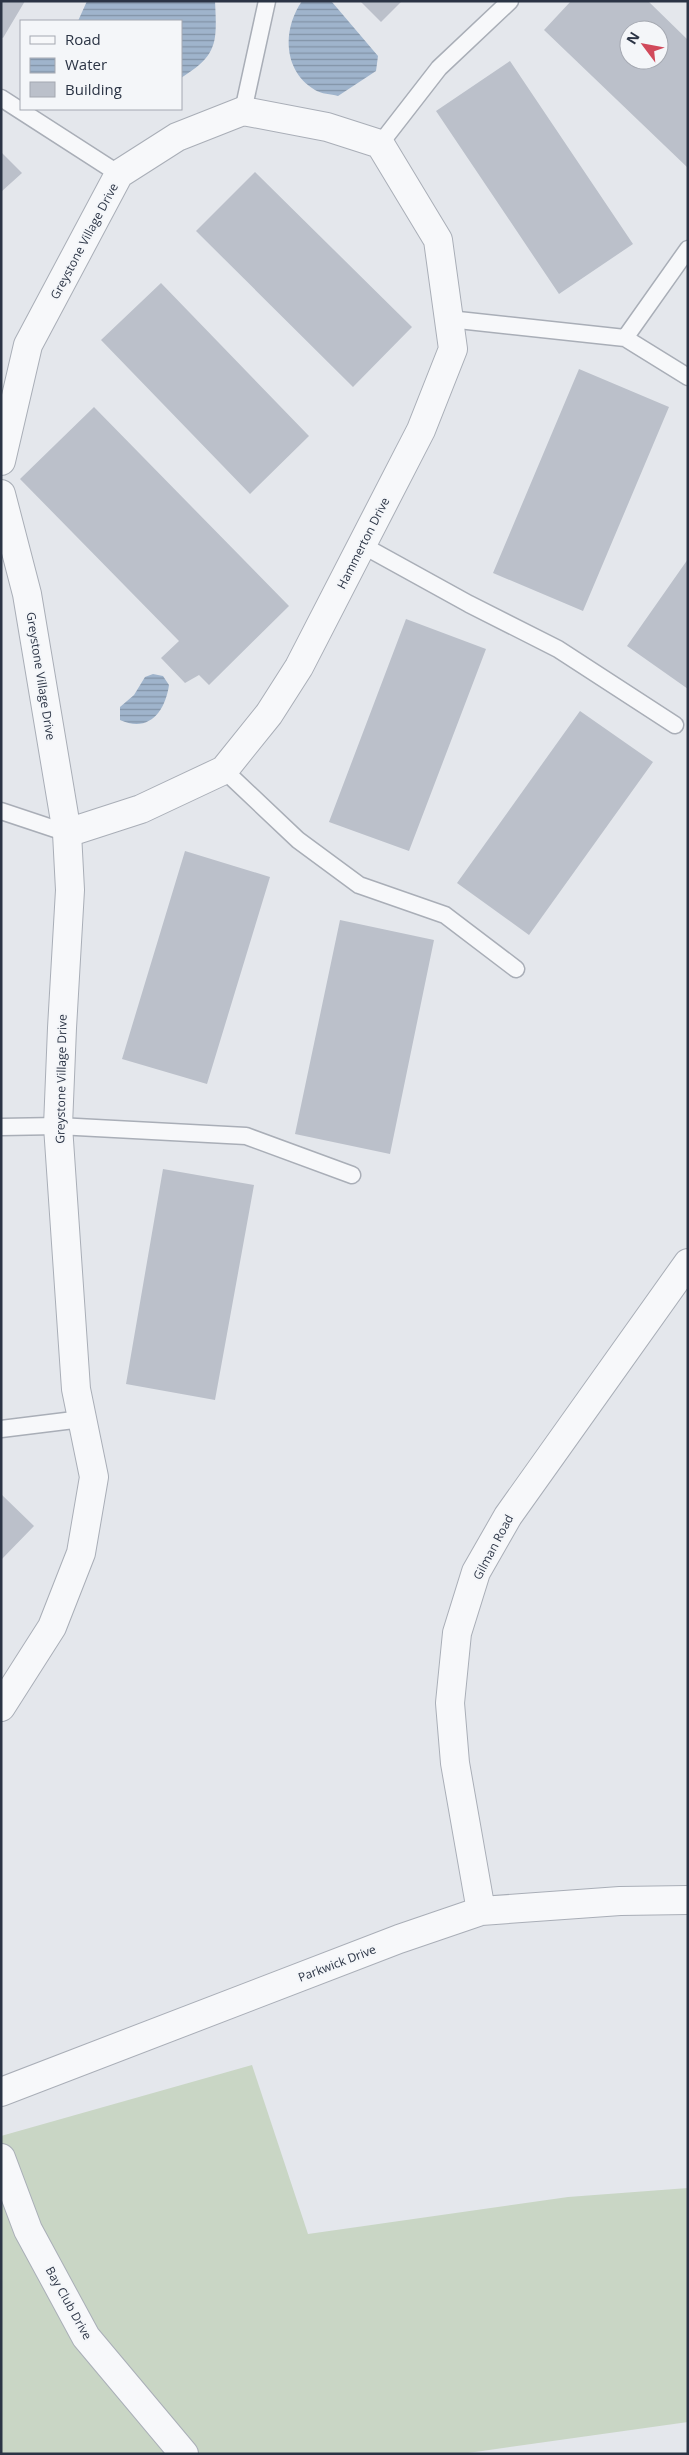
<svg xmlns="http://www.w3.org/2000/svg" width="689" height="2455" font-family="'Open Sans',sans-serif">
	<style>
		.grass { fill: #c9d6c5 }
		.water { fill: url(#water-rules) }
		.building { fill: #bbc0ca; fill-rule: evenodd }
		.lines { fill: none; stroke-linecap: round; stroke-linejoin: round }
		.lane-casing { stroke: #a9aeb7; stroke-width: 19 }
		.street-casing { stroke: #a9aeb7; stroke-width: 30 }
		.lane { stroke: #f7f8fa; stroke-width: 16 }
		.street { stroke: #f7f8fa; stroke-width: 28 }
		.labels { text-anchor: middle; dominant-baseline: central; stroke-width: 4; stroke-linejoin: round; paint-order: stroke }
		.street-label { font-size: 12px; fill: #2b3445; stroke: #f4f6f9 }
	</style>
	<defs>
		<pattern id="water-rules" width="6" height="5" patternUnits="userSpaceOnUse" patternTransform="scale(1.25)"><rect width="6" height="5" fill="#9fb4cc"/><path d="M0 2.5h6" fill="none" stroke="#8293a7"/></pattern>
	</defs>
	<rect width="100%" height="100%" fill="#e4e7ec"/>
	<path class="grass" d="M252 2065 308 2234 568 2197 688 2188V2422L461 2454H1V2136Z"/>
	<path class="water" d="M87 1H215C217 43 218 55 181 78V21H78Z
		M302 1 332 2 378 56 376 71 338 96C331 94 321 94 315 90 283 71 282 30 302 1Z
		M153 674 163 676 169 685C165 712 149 733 120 720V707L134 695 145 677Z"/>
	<path class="building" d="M1 1H25L3 38 1 37Z
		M360 1H402L381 22Z
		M571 1H648L688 40V168L544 30ZM629 30H659V60H629Z
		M510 61 633 244 559 294 436 111Z
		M1 152 22 173 1 192Z
		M255 172 412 327 353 387 196 231Z
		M161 283 309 436 250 494 101 340Z
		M579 369 669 407 583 611 493 573Z
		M94 407 289 606 209 685 199 675 185 683 161 658 179 641 20 479Z
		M688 559V689L627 646Z
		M406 619 486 649 409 851 329 822Z
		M580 711 653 762 529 935 457 883Z
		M185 851 270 877 207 1084 122 1059Z
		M340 920 434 940 390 1154 295 1134Z
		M163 1169 254 1185 215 1400 126 1384Z
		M1 1494 34 1526 1 1560Z"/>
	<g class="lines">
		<g class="lane-casing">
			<path id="lane" d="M1 98 119 174
				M243 111 267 1
				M380 144 439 68 510 1
				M449 319 625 338 688 377
				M625 338 688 249
				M362 545 469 604 558 649 675 725
				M224 770 298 840 359 885 445 915 516 969
				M1 811 67 833
				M1 1127 58 1126 246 1136 352 1175
				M1 1429 82 1419"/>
		</g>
		<g class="street-casing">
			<path id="street" d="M1 461 28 345 119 174 177 137 243 111 327 127 380 144 438 240 453 349 421 430 299 667 269 714 224 770 141 809 67 833
				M1 494 27 594 67 833 70 890 62 1028 58 1126 76 1389 94 1477 81 1553 52 1627 1 1707
				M481 1911 455 1763 450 1703 457 1633 476 1572 508 1516 688 1263
				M1 2092 399 1939 481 1911 620 1901 688 1900
				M1 2158 28 2230 86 2337 184 2454"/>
		</g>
		<use href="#lane" class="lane"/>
		<use href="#street" class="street"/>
	</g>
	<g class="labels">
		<g class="street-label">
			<text transform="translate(84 241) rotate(-62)">Greystone Village Drive</text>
			<text transform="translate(363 543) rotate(-63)">Hammerton Drive</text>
			<text transform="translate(41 676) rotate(81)">Greystone Village Drive</text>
			<text transform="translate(61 1079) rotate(-89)">Greystone Village Drive</text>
			<text transform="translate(493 1547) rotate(-62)">Gilman Road</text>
			<text transform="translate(337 1963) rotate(-21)">Parkwick Drive</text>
			<text transform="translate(69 2303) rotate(61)">Bay Club Drive</text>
		</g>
	</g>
	<rect width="689" height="2455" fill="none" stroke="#2b3445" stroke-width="5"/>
	<rect x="20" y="20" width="162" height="90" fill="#f4f6f9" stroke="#a4a8b1"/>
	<rect x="30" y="36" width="25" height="8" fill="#f7f8fa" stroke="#a4a8b1"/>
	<text x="65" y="45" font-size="15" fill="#2b3445">Road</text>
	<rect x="30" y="58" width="25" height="15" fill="url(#water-rules)" stroke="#a4a8b1"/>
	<text x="65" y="70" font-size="15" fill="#2b3445">Water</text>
	<rect x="30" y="82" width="25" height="15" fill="#bbc0ca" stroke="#a4a8b1"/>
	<text x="65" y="95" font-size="15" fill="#2b3445">Building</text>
	<g transform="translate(644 45) rotate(302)"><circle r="24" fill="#f4f6f9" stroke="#a4a8b1"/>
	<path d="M0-4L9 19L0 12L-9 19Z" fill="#d1495b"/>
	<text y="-8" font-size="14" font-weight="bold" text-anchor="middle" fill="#2b3445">N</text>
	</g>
</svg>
